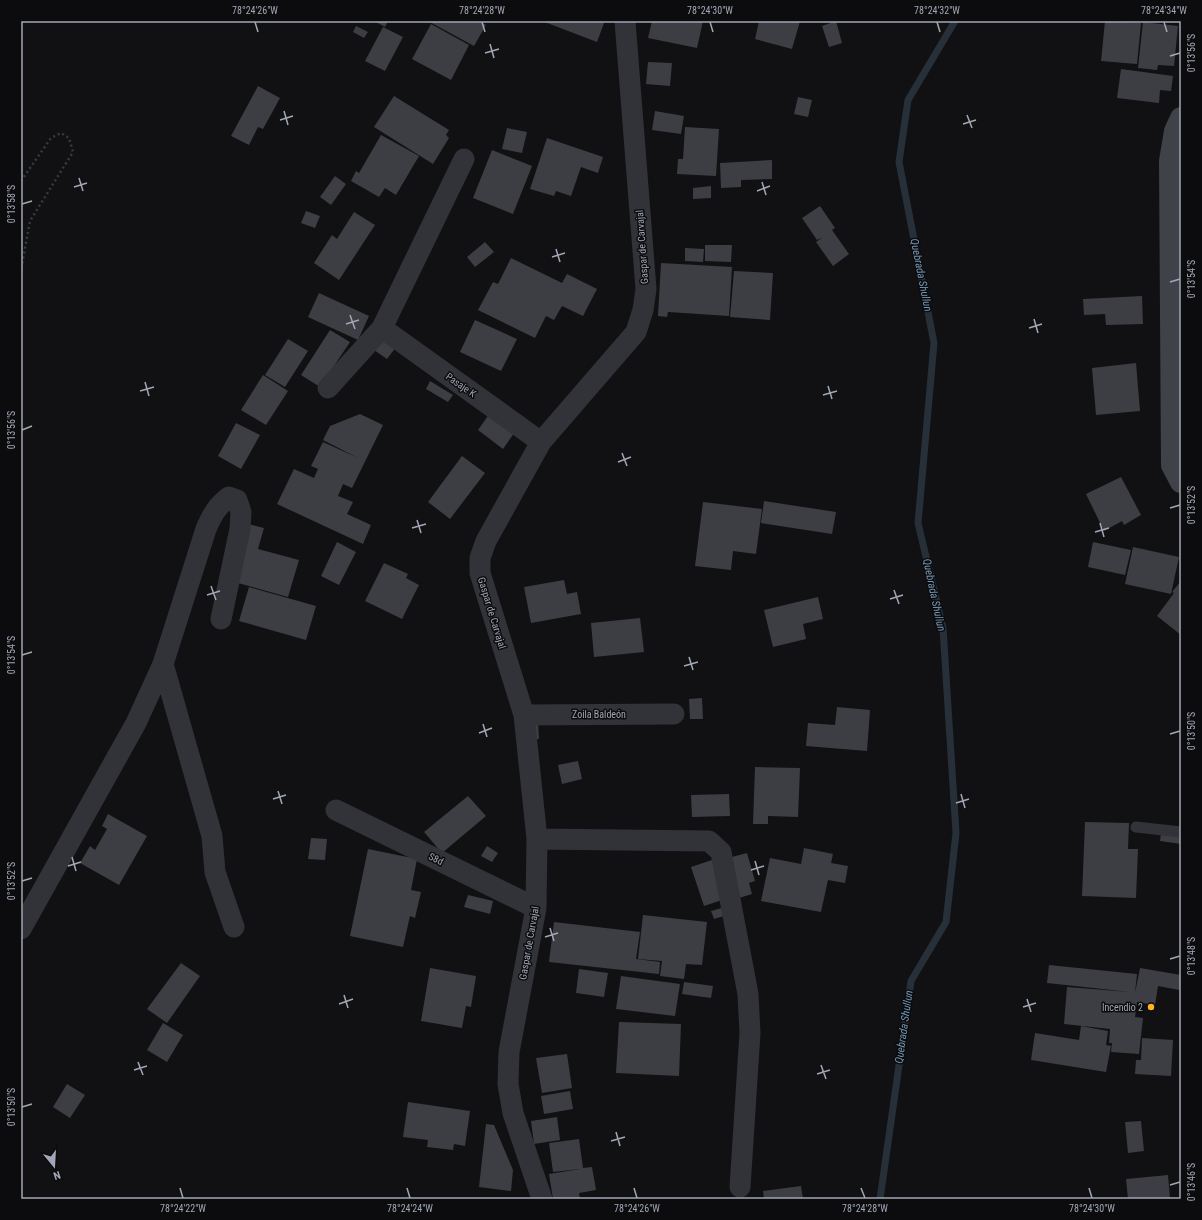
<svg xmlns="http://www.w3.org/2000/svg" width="1202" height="1220" font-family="'Roboto Condensed',sans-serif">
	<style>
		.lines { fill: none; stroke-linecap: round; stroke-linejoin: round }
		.stream { stroke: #273038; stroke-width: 7 }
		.building { fill: #3d3e43 }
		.path { stroke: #383a40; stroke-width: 2.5; stroke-dasharray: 2 3; stroke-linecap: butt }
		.lane { stroke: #323339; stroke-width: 11 }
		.street { stroke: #323339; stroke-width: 21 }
		.secondary { stroke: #404249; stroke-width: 22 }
		.ticks { fill: none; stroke: #a1a7b5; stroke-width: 1.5 }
		.poi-dot { fill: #ffb41e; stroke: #0c0c0e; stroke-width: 1.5 }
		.labels { text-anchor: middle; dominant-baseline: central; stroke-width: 3; stroke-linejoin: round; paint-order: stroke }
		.street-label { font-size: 10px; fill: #a1a7b5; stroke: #0c0c0e }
		.poi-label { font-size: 10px; fill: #a1a7b5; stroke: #0c0c0e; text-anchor: end }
		.water-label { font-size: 11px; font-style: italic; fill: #7496b4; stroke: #0c0c0e }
		.neatline { fill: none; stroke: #a1a7b5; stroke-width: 1.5 }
		.ticks-label { font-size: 10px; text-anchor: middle; fill: #a1a7b5 }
	</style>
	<rect width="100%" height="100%" fill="#111113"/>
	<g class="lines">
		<path class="stream" d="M880 1199 911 981 946 922 956 833 943 628 918 523 934 343 899 162 908 100 955 21"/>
	</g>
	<path class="building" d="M374 21H388L385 27Z
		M428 21H479L486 25 474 46Z
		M542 21H599L604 23 597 42Z
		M652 21H703L697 48 648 38Z
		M759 21H800L792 49 755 39Z
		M836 21 842 43 829 47 822 26Z
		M1105 21 1141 23 1137 64 1101 61Z
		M1143 22 1178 26 1174 66 1158 65 1157 70 1138 68Z
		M431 24 469 45 451 80 412 59Z
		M356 26 368 32 364 38 353 32Z
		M383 27 403 37 385 71 365 61Z
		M648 62 672 63 670 86 646 84Z
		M1121 69 1173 76 1171 91 1160 90 1159 103 1117 98Z
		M258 86 280 98 263 129 258 127 249 145 231 136Z
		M394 96 449 130 446 135 449 138 433 164 374 127Z
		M798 97 812 100 808 117 794 114Z
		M655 111 684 116 681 134 652 130Z
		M685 127 719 129 716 176 677 174 678 159H683Z
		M507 128 527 132 522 153 502 149Z
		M381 135 419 156 396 195 385 188 379 197 351 181 356 171 359 173Z
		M547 138 603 157 598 173 581 167 571 196 556 191 554 196 530 189Z
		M492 150 532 166 513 214 473 198Z
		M772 160V179L741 180V187L721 188 720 163Z
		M335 176 346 184 331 205 320 197Z
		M711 186V198L693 199V188Z
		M820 206 835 228 832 230 849 254 833 266 816 242 823 237 817 240 802 218Z
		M306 211 320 216 315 228 301 223Z
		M354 212 375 225 339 280 314 263 332 235 337 239Z
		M485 242 494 252 475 267 467 257Z
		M705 245H732L731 262 705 261Z
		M685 248 704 249 703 262 685 261Z
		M511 258 562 283 567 274 597 289 583 316 562 306 554 320 546 316 535 338 478 310 493 282 498 284Z
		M661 263 732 267 729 316 668 312 667 317 658 316Z
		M734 271 773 273 770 320 730 317Z
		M319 293 369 316 358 340 308 317Z
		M1142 296 1143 324 1106 325 1105 314 1084 315 1083 299Z
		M475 320 517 339 501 371 460 352Z
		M330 330 350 342 320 387 301 375Z
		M383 338 396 347 387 359 374 350Z
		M288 339 308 351 285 387 265 375Z
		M1136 363 1140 411 1096 415 1092 368Z
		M263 375 288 391 266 425 241 410Z
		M430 381 453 395 448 402 426 389Z
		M492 410 517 429 503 449 478 430Z
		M360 414 383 425 352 488 343 484 338 496 353 502 347 514 371 525 363 544 277 504 294 469 314 478 318 469 311 466 323 442 358 458 323 440 330 426Z
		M236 423 260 435 241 469 218 456Z
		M462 456 485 473 450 519 428 502Z
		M1121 477 1141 515 1124 525 1122 521 1104 531 1086 494Z
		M764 501 836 512 832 534 761 523Z
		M703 502 762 509 756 554 733 551 731 570 695 566Z
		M244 523 264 528 258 549 299 560 288 597 231 581Z
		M337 542 356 552 339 585 321 576Z
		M1093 542 1131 550 1125 575 1088 567Z
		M1133 547 1179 557 1171 594 1125 584Z
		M384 563 408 574 406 578 419 585 402 619 365 601Z
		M564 580 567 594 577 592 581 614 531 623 524 587Z
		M1181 581V635L1157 616 1174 593 1172 592Z
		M249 587 316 606 306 640 239 621Z
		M818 597 823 619 803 624 806 639 773 647 764 610Z
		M640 618 644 652 594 657 591 623Z
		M702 698 703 719H690L689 699Z
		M837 707 870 710 867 751 806 746 808 723 835 725Z
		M529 722H538L539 739H530Z
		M578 761 582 779 562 784 558 765Z
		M755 767 800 768 798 817 768 816V824H753Z
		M729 794 730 816 692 817 691 795Z
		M468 796 486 816 442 853 424 832Z
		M108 814 147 836 119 885 80 863 90 846 95 850 107 829 102 826Z
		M1085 822 1129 823 1128 849H1138L1136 898 1082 896Z
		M1161 833 1181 836V844L1160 841Z
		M311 838 327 839 325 860 308 859Z
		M487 846 498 853 492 862 481 856Z
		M804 848 833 854 831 863 848 866 845 883 828 880 821 912 761 901 770 858 801 864Z
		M368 849 417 859 411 890 421 892 415 918 410 916 403 947 350 936Z
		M747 853 755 881 749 883 752 894 739 898 728 858Z
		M712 860 725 899 704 906 691 867Z
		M468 895 493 901 490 914 464 907Z
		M722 908 724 916 714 919 711 911Z
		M643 915 707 922 702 965 686 964 684 979 660 976 662 961 638 959Z
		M554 922 640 932 636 959 660 962 659 974 549 962Z
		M181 963 200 976 167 1023 147 1009Z
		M1049 965 1137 974 1135 993 1140 968 1181 975V979L1179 990 1158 986 1155 1005 1137 1002 1135 1017 1143 1018 1139 1054 1111 1052 1112 1043H1109L1110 1029 1064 1024 1067 987 1130 992 1047 983Z
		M430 968 476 976 471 1007 466 1006 462 1028 421 1021Z
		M579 969 608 973 604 997 576 993Z
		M621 976 680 984 675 1016 616 1009Z
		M684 982 713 986 711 998 682 994Z
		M619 1022 681 1024 679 1076 616 1073Z
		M163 1023 183 1035 167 1062 147 1050Z
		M1081 1026 1108 1031 1106 1045 1111 1046 1106 1072 1031 1060 1035 1033 1079 1040Z
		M1142 1038 1173 1040 1171 1076 1135 1074 1136 1060H1141Z
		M567 1054 572 1088 542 1093 536 1058Z
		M67 1084 85 1095 70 1118 53 1107Z
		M570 1091 573 1109 544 1114 541 1096Z
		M408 1102 470 1111 465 1146 454 1144 453 1150 427 1147 428 1140 403 1137Z
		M557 1117 560 1140 534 1144 531 1121Z
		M1141 1121 1144 1151 1128 1153 1125 1122Z
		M486 1124 494 1125 513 1170 511 1191 479 1187Z
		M579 1139 583 1168 592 1167 596 1190 579 1193 580 1199H553L549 1174 580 1169 553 1172 549 1143Z
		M1168 1175 1170 1198 1128 1199 1126 1179Z
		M801 1186 803 1199H764L763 1191Z"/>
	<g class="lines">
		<path class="path" d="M21 181 51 138 61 133 69 138 73 152 30 221 21 270"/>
		<path class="lane" d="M1136 827 1181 832"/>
		<path class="street" d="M382 328 541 442
			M328 388 382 328 464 159
			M163 664 212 836 215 872 234 927
			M524 715 674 714
			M336 810 536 908
			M537 839 709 841 721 852 748 994 750 1033 740 1187
			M21 929 136 723 163 664 206 529C212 515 217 506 229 497L237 500 241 512 240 529 221 619
			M542 1199 513 1113 508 1084 509 1052 536 908 537 839 524 715 480 573V558L486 541 541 442 636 332 643 310 646 289 625 21"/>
		<path class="secondary" d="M1181 118 1175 131 1170 161 1172 465 1181 482"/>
	</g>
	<path class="ticks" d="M255 22 258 32M482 22 485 32M710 22 713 32M937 22 940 32M1164 22 1167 32M490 44 494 58M485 53 499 49M1170 56 1180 53M284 111 288 125M967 115 972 128M280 120 293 116M963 124 976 120M79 178 83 191M762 182 766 195M74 187 87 183M757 191 770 186M22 204 32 201M556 249 560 262M552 257 565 253M1170 282 1180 279M350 315 355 329M1034 319 1038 333M346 324 359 320M1029 328 1042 324M145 382 149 396M828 386 832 399M140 391 154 387M823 395 837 391M22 430 32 426M622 453 627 466M618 462 631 457M1170 508 1180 505M417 520 421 533M1100 523 1104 537M412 528 426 524M1095 532 1109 528M211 586 216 600M894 590 899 604M207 595 220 591M890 599 903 595M22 655 32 652M689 657 693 670M684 666 698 662M483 724 487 737M479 733 492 728M1170 734 1180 731M278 791 282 804M961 794 965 808M273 799 286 795M956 803 969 799M72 857 76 871M755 861 759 875M68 866 81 862M751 870 764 866M22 881 32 878M550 928 554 941M545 937 558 933M1170 959 1180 956M344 995 348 1008M1027 999 1031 1012M339 1004 353 999M1023 1007 1036 1003M138 1062 143 1075M821 1065 826 1079M134 1070 147 1066M817 1074 830 1070M22 1107 32 1104M616 1132 620 1146M611 1141 625 1137M1170 1185 1180 1182M180 1188 183 1198M407 1188 410 1198M634 1188 637 1198M861 1188 865 1198M1089 1188 1092 1198"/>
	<circle class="poi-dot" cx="1151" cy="1007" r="4"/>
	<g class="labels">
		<g class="street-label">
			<text transform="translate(642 247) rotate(-94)">Gaspar de Carvajal</text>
			<text transform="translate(461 385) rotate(35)">Pasaje K</text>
			<text transform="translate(492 613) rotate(73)">Gaspar de Carvajal</text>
			<text x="599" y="714">Zoila Baldeón</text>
			<text transform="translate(436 859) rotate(26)">S8d</text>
			<text transform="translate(529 943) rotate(-80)">Gaspar de Carvajal</text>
		</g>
		<g class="poi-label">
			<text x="1143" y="1007">Incendio 2</text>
		</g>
		<g class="water-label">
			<text transform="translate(921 275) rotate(79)">Quebrada Shullun</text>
			<text transform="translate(934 595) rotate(78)">Quebrada Shullun</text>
			<text transform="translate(904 1027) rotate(-82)">Quebrada Shullun</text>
		</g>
	</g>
	<rect width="1202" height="1220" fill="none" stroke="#0c0c0e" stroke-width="44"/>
	<g transform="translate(54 1166) rotate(162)" stroke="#0c0c0e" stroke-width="3" paint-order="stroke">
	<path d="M0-3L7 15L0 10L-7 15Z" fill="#a1a7b5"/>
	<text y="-6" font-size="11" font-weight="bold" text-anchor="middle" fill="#a1a7b5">N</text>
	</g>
	<rect x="22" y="22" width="1158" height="1176" class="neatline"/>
	<g class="ticks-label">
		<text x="255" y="14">78°24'26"W</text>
		<text x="482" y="14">78°24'28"W</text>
		<text x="710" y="14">78°24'30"W</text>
		<text x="937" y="14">78°24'32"W</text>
		<text x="1164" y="14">78°24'34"W</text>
		<text transform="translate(1191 53) rotate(-90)" y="4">0°13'56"S</text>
		<text transform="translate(11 204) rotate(-90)" y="4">0°13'58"S</text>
		<text transform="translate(1191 279) rotate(-90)" y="4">0°13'54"S</text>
		<text transform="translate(11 430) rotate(-90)" y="4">0°13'56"S</text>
		<text transform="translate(1191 505) rotate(-90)" y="4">0°13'52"S</text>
		<text transform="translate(11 655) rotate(-90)" y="4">0°13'54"S</text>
		<text transform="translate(1191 731) rotate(-90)" y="4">0°13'50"S</text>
		<text transform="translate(11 881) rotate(-90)" y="4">0°13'52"S</text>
		<text transform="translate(1191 956) rotate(-90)" y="4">0°13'48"S</text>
		<text transform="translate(11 1107) rotate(-90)" y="4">0°13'50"S</text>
		<text transform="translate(1191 1182) rotate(-90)" y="4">0°13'46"S</text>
		<text x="183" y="1212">78°24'22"W</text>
		<text x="410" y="1212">78°24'24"W</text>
		<text x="637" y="1212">78°24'26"W</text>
		<text x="865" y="1212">78°24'28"W</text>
		<text x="1092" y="1212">78°24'30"W</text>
	</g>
</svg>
